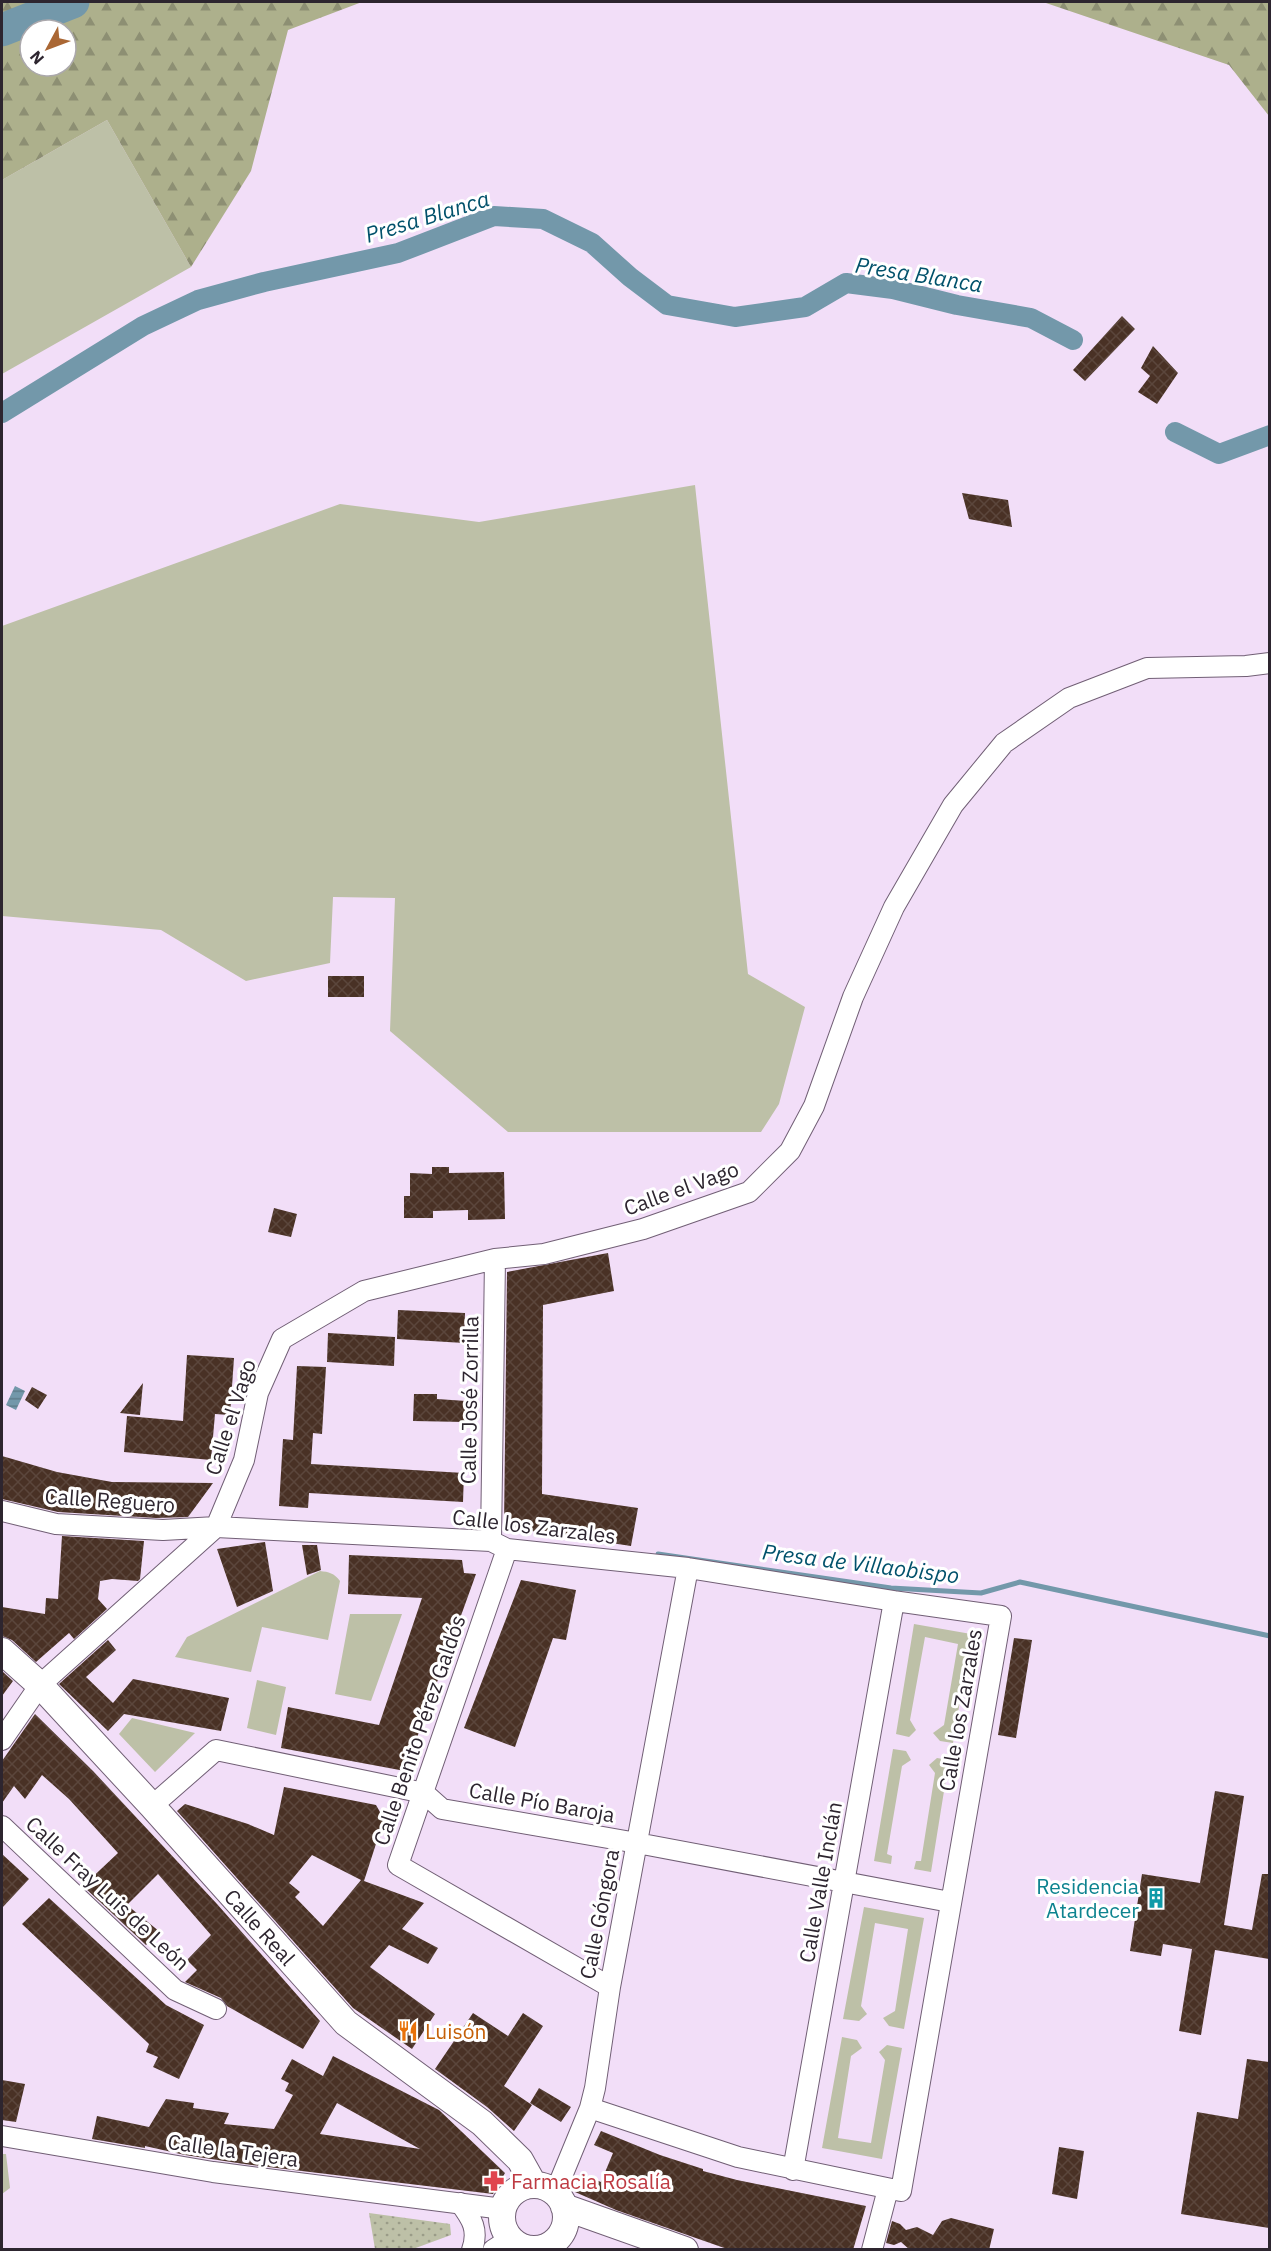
<svg xmlns="http://www.w3.org/2000/svg" width="1271" height="2251" font-family="'IBM Plex Sans',sans-serif">
	<style>
		.grass { fill: #bdc0a7 }
		.forest { fill: url(#forest-firs); fill-rule: evenodd }
		.park { fill: url(#park-dots) }
		.water { fill: url(#water-rules) }
		.lines { fill: none; stroke-linecap: round; stroke-linejoin: round }
		.stream { stroke: #7398aa; stroke-width: 5 }
		.canal { stroke: #7398aa; stroke-width: 20 }
		.river { stroke: #7398aa; stroke-width: 33 }
		.building { fill: url(#building-cross-hatch); fill-rule: evenodd }
		.minor-casing { stroke: #715f75; stroke-width: 22 }
		.tertiary-casing { stroke: #715f75; stroke-width: 28 }
		.minor { stroke: #fff; stroke-width: 20 }
		.tertiary { stroke: #fff; stroke-width: 26 }
		.labels { text-anchor: middle; dominant-baseline: central; stroke-width: 6; stroke-linejoin: round; paint-order: stroke }
		.street-label { font-size: 21px; fill: #2d252f; stroke: #fff }
		.culture-label { font-size: 21px; fill: #0d838f; stroke: #fff; text-anchor: end }
		.food-label { font-size: 21px; fill: #c56008; stroke: #fff; text-anchor: start }
		.health-label { font-size: 21px; fill: #be3a42; stroke: #fff; text-anchor: start }
		.water-label { font-size: 22px; font-style: italic; fill: #01516b; stroke: #fff }
	</style>
	<defs>
		<pattern id="forest-firs" width="22" height="20" patternUnits="userSpaceOnUse" patternTransform="scale(1.5)"><rect width="22" height="20" fill="#adb08c"/><path d="M5 1l3.5 6h-7zM16 11l3.5 6h-7z" fill="#8d8f73"/></pattern>
		<pattern id="park-dots" width="8" height="8" patternUnits="userSpaceOnUse" patternTransform="scale(1.5)"><rect width="8" height="8" fill="#bdc0a7"/><path d="M2 2h.1M6 6h.1" fill="none" stroke="#9a9c88" stroke-width="1.8" stroke-linecap="round"/></pattern>
		<pattern id="water-rules" width="6" height="5" patternUnits="userSpaceOnUse" patternTransform="scale(1.5)"><rect width="6" height="5" fill="#7398aa"/><path d="M0 2.5h6" fill="none" stroke="#5f7c8b"/></pattern>
		<pattern id="building-cross-hatch" width="8" height="8" patternUnits="userSpaceOnUse" patternTransform="scale(1.5)"><rect width="8" height="8" fill="#493125"/><path d="M0 0l8 8M0 8l8-8" fill="none" stroke="#5b463c"/></pattern>
	</defs>
	<rect width="100%" height="100%" fill="#f2def8"/>
	<path class="grass" d="M107 120 191 267 2 374V180Z
		M695 485 748 974 805 1007 779 1104 761 1132H508L390 1031 395 898 333 897 330 963 246 981 161 930 2 916V626L340 504 479 522Z
		M320 1571C329 1572 334 1573 340 1581L328 1640 262 1627 251 1672 175 1657 187 1637Z
		M350 1614H402L371 1701 335 1694Z
		M914 1624 971 1634 953 1743 940 1741 933 1733 944 1725 958 1644 925 1637 910 1720 916 1730 909 1737 896 1734Z
		M257 1680 286 1687 276 1735 247 1728Z
		M132 1718 195 1733 155 1772 119 1734Z
		M893 1749 906 1751 911 1760 902 1766 887 1854 892 1856 891 1864 874 1861Z
		M937 1758 949 1760 931 1872 914 1869 916 1861H921L935 1773 929 1765Z
		M864 1907 924 1918 904 2029 889 2026 883 2018 895 2011 908 1929 875 1923 861 2006 867 2014 859 2021 843 2019Z
		M842 2037 857 2040 862 2048 851 2056 838 2138 871 2143 885 2060 879 2052 887 2045 902 2048 882 2159 822 2148Z
		M2 2154H6L10 2188 2 2194Z"/>
	<path class="forest" d="M2 2H362L288 30 251 171 191 267 107 120 2 180ZM30 30H66V66H30Z
		M1043 2H1269V116L1229 65Z"/>
	<path class="park" d="M369 2213 450 2224 451 2235 413 2249H375Z"/>
	<path class="water" d="M15 1386 25 1391 16 1410 6 1405Z"/>
	<g class="lines">
		<path class="stream" d="M658 1554 891 1588 981 1593 1020 1582 1270 1636"/>
		<path class="canal" d="M2 413 143 326 198 300 264 282 398 253 494 216 543 219 592 243 630 277 667 305 735 317 805 307 846 283 893 289 957 305 1031 318 1073 340
			M1175 432 1219 454 1270 435"/>
		<path class="river" d="M2 30 73 2"/>
	</g>
	<path class="building" d="M1122 316 1135 329 1085 381 1073 370Z
		M1153 346 1178 373 1157 404 1138 392 1150 376 1141 368Z
		M962 493 1008 500 1012 527 969 519Z
		M328 976H364V997H328Z
		M432 1167H449V1173L504 1172 505 1219 468 1220V1210L433 1211V1218H404V1196H410V1173L432 1174Z
		M274 1208 297 1214 291 1237 268 1232Z
		M608 1253 614 1291 543 1305 542 1494 638 1508 631 1546 504 1527 507 1272Z
		M398 1310 465 1313 464 1343 397 1339Z
		M328 1333 395 1337 394 1366 327 1362Z
		M187 1355 234 1358 230 1415 215 1414 211 1460 124 1452 127 1416 183 1421Z
		M297 1366 326 1367 322 1434 313 1433 311 1464 464 1473 463 1502 309 1493 308 1508 279 1506 283 1439 293 1440Z
		M143 1383 140 1415 120 1413Z
		M32 1387 47 1395 38 1409 25 1400Z
		M414 1394H437V1399L466 1401 465 1422 413 1421Z
		M2 1456 57 1472 112 1482 213 1483 188 1517 156 1518 58 1512 2 1499Z
		M62 1536 144 1541 140 1579 138 1581 112 1579 100 1581 98 1599 107 1609 74 1639 69 1633 36 1662 12 1640 2 1636V1607L45 1614 46 1598 58 1599Z
		M265 1542 273 1591 237 1607 217 1549Z
		M302 1545H317L321 1570 307 1575Z
		M349 1555 462 1560 464 1573 476 1574 405 1771 281 1748 288 1707 379 1725 422 1598 348 1594Z
		M521 1580 576 1590 566 1640 553 1638 515 1747 464 1728Z
		M1014 1638 1032 1640 1016 1738 998 1735Z
		M108 1640 116 1650 86 1677 113 1703 133 1679 229 1698 221 1731 124 1714 108 1731 59 1684Z
		M2 1671 13 1681 2 1696Z
		M35 1714 93 1771 217 1904 320 2021 303 2049 227 2006 221 1998 185 1982 197 1970 187 1960 211 1935 158 1874 127 1905 160 1932 146 1945 83 1886 118 1853 69 1799 42 1775 25 1799 14 1786 2 1803V1761Z
		M284 1787 376 1805 384 1819 364 1881 424 1903 402 1929 438 1948 428 1964 389 1945 370 1967 435 2014 412 2049 353 2008 177 1811 185 1804 248 1824 274 1835ZM312 1855 361 1880 323 1926 295 1897 300 1892 289 1883Z
		M1215 1791 1244 1796 1224 1925 1252 1930 1262 1874H1269V1959L1215 1950 1201 2035 1179 2031 1192 1949 1163 1944 1161 1956 1130 1951 1142 1874 1200 1883Z
		M2 1854 29 1879 2 1908Z
		M49 1898 166 2005 204 2025 179 2079 153 2067 158 2057 146 2052 149 2044 22 1924Z
		M473 2013 508 2036 523 2013 543 2026 504 2086 532 2105 514 2131 487 2107 435 2069Z
		M333 2056 439 2110 505 2173 493 2194 244 2164 185 2155 145 2146V2148L92 2139 97 2116 149 2127 166 2099 194 2103 193 2108 229 2113 224 2124 274 2129 293 2095 285 2091 289 2083 281 2079 292 2059 323 2076ZM337 2103 420 2149 320 2134Z
		M1247 2059 1269 2062V2228L1181 2214 1197 2112 1238 2119Z
		M2 2080 25 2084 16 2122 2 2120Z
		M539 2088 571 2107 561 2122 530 2103Z
		M601 2131 660 2155 703 2169V2171L737 2180 866 2206 853 2250H730L616 2210 575 2192 581 2174 601 2182 613 2153 594 2145Z
		M1059 2147 1084 2151 1077 2199 1052 2194Z
		M951 2218 994 2229 989 2250H910L901 2242 894 2245 886 2243 892 2221 900 2224 906 2230 917 2227 933 2235 942 2221Z"/>
	<g class="lines">
		<g class="minor-casing">
			<path id="minor" d="M2 1511 56 1524 163 1530 216 1527 491 1541 507 1549 688 1568 894 1601 1001 1616 901 2191 738 2157 590 2108
				M491 1541 495 1259
				M507 1549 398 1865 610 1987
				M2 1740 40 1685 216 1527 244 1460 258 1393 282 1339 364 1291 495 1259 544 1254 643 1229 749 1192 790 1151 814 1106 853 997 894 907 953 805 1004 743 1069 698 1147 668 1246 666 1270 663
				M152 1806 216 1750 424 1793 442 1809 637 1843 950 1902
				M2 1826 175 1990 216 2009
				M2 2136 213 2172 503 2209
				M793 2170 894 1601
				M555 2193 590 2108 595 2088 610 1987 688 1568
				M460 2203C472 2219 479 2230 472 2250
				M493 2250 510 2239
				M872 2250 888 2189"/>
		</g>
		<g class="tertiary-casing">
			<path id="tertiary" d="M2 1651 40 1685 152 1806 346 2023 482 2123 520 2160 534 2185
				M502 2217a32 32 0 1 1 64 0a32 32 0 1 1-64 0Z
				M564 2207 685 2250"/>
		</g>
		<use href="#minor" class="minor"/>
		<use href="#tertiary" class="tertiary"/>
	</g>
	<defs>
		<g id="building-bare" transform="scale(1.62)"><path d="M-4-6H4V6H1V3H-1V6H-4ZM-2.5-4.3h1.7v1.8h-1.7ZM.8-4.3h1.7v1.8H.8ZM-2.5-1h1.7V.8h-1.7ZM.8-1h1.7V.8H.8Z" fill="#0f9aa8" stroke="#fff" stroke-width="2.5" paint-order="stroke"/></g>
		<g id="restaurant-bare" transform="scale(1.62)"><path d="M-5-6h1v4h1v-4h1v4h1v-4h1v5L-1.5 .5V6h-2V.5L-5-1ZM5-6V6H3V1.5H1.5Q1.5-4 5-6Z" fill="#e8710a" stroke="#fff" stroke-width="2.5" paint-order="stroke"/></g>
		<g id="pharmacy-bare" transform="scale(1.62)"><path d="M-2-6h4v4h4v4h-4v4h-4v-4h-4v-4h4Z" fill="#e0444e" stroke="#fff" stroke-width="2.5" paint-order="stroke"/></g>
	</defs>
	<g fill-rule="evenodd">
		<use href="#building-bare" x="1156" y="1898"/>
		<use href="#restaurant-bare" x="408" y="2031"/>
		<use href="#pharmacy-bare" x="494" y="2181"/>
	</g>
	<g class="labels">
		<g class="street-label">
			<text transform="translate(681 1188) rotate(-20)">Calle el Vago</text>
			<text transform="translate(469 1400) rotate(-89)">Calle José Zorrilla</text>
			<text transform="translate(230 1417) rotate(-72)">Calle el Vago</text>
			<text transform="translate(110 1500) rotate(4)">Calle Reguero</text>
			<text transform="translate(534 1526) rotate(7)">Calle los Zarzales</text>
			<text transform="translate(960 1710) rotate(-80)">Calle los Zarzales</text>
			<text transform="translate(419 1730) rotate(-71)">Calle Benito Pérez Galdós</text>
			<text transform="translate(542 1802) rotate(10)">Calle Pío Baroja</text>
			<text transform="translate(820 1882) rotate(-80)">Calle Valle Inclán</text>
			<text transform="translate(108 1893) rotate(43)">Calle Fray Luis de León</text>
			<text transform="translate(599 1914) rotate(-79)">Calle Góngora</text>
			<text transform="translate(260 1927) rotate(48)">Calle Real</text>
			<text transform="translate(233 2150) rotate(8)">Calle la Tejera</text>
		</g>
		<g class="culture-label">
			<text x="1139" y="1886">Residencia<tspan x="1139" dy="24">Atardecer</tspan></text>
		</g>
		<g class="food-label">
			<text x="425" y="2031">Luisón</text>
		</g>
		<g class="health-label">
			<text x="511" y="2181">Farmacia Rosalía</text>
		</g>
		<g class="water-label">
			<text transform="translate(427 216) rotate(-17)">Presa Blanca</text>
			<text transform="translate(919 274) rotate(9)">Presa Blanca</text>
			<text transform="translate(861 1563) rotate(7)">Presa de Villaobispo</text>
		</g>
	</g>
	<rect width="1271" height="2251" fill="none" stroke="#2d252f" stroke-width="6"/>
	<g transform="translate(48 48) rotate(229)"><circle r="28" fill="#ffffff" stroke="#aba8ac" stroke-width="1.5"/>
	<path d="M0-4.5L10 22L0 15L-10 22Z" fill="#aa6734"/>
	<text y="-9" font-size="16" font-weight="bold" text-anchor="middle" fill="#2d252f">N</text>
	</g>
</svg>
